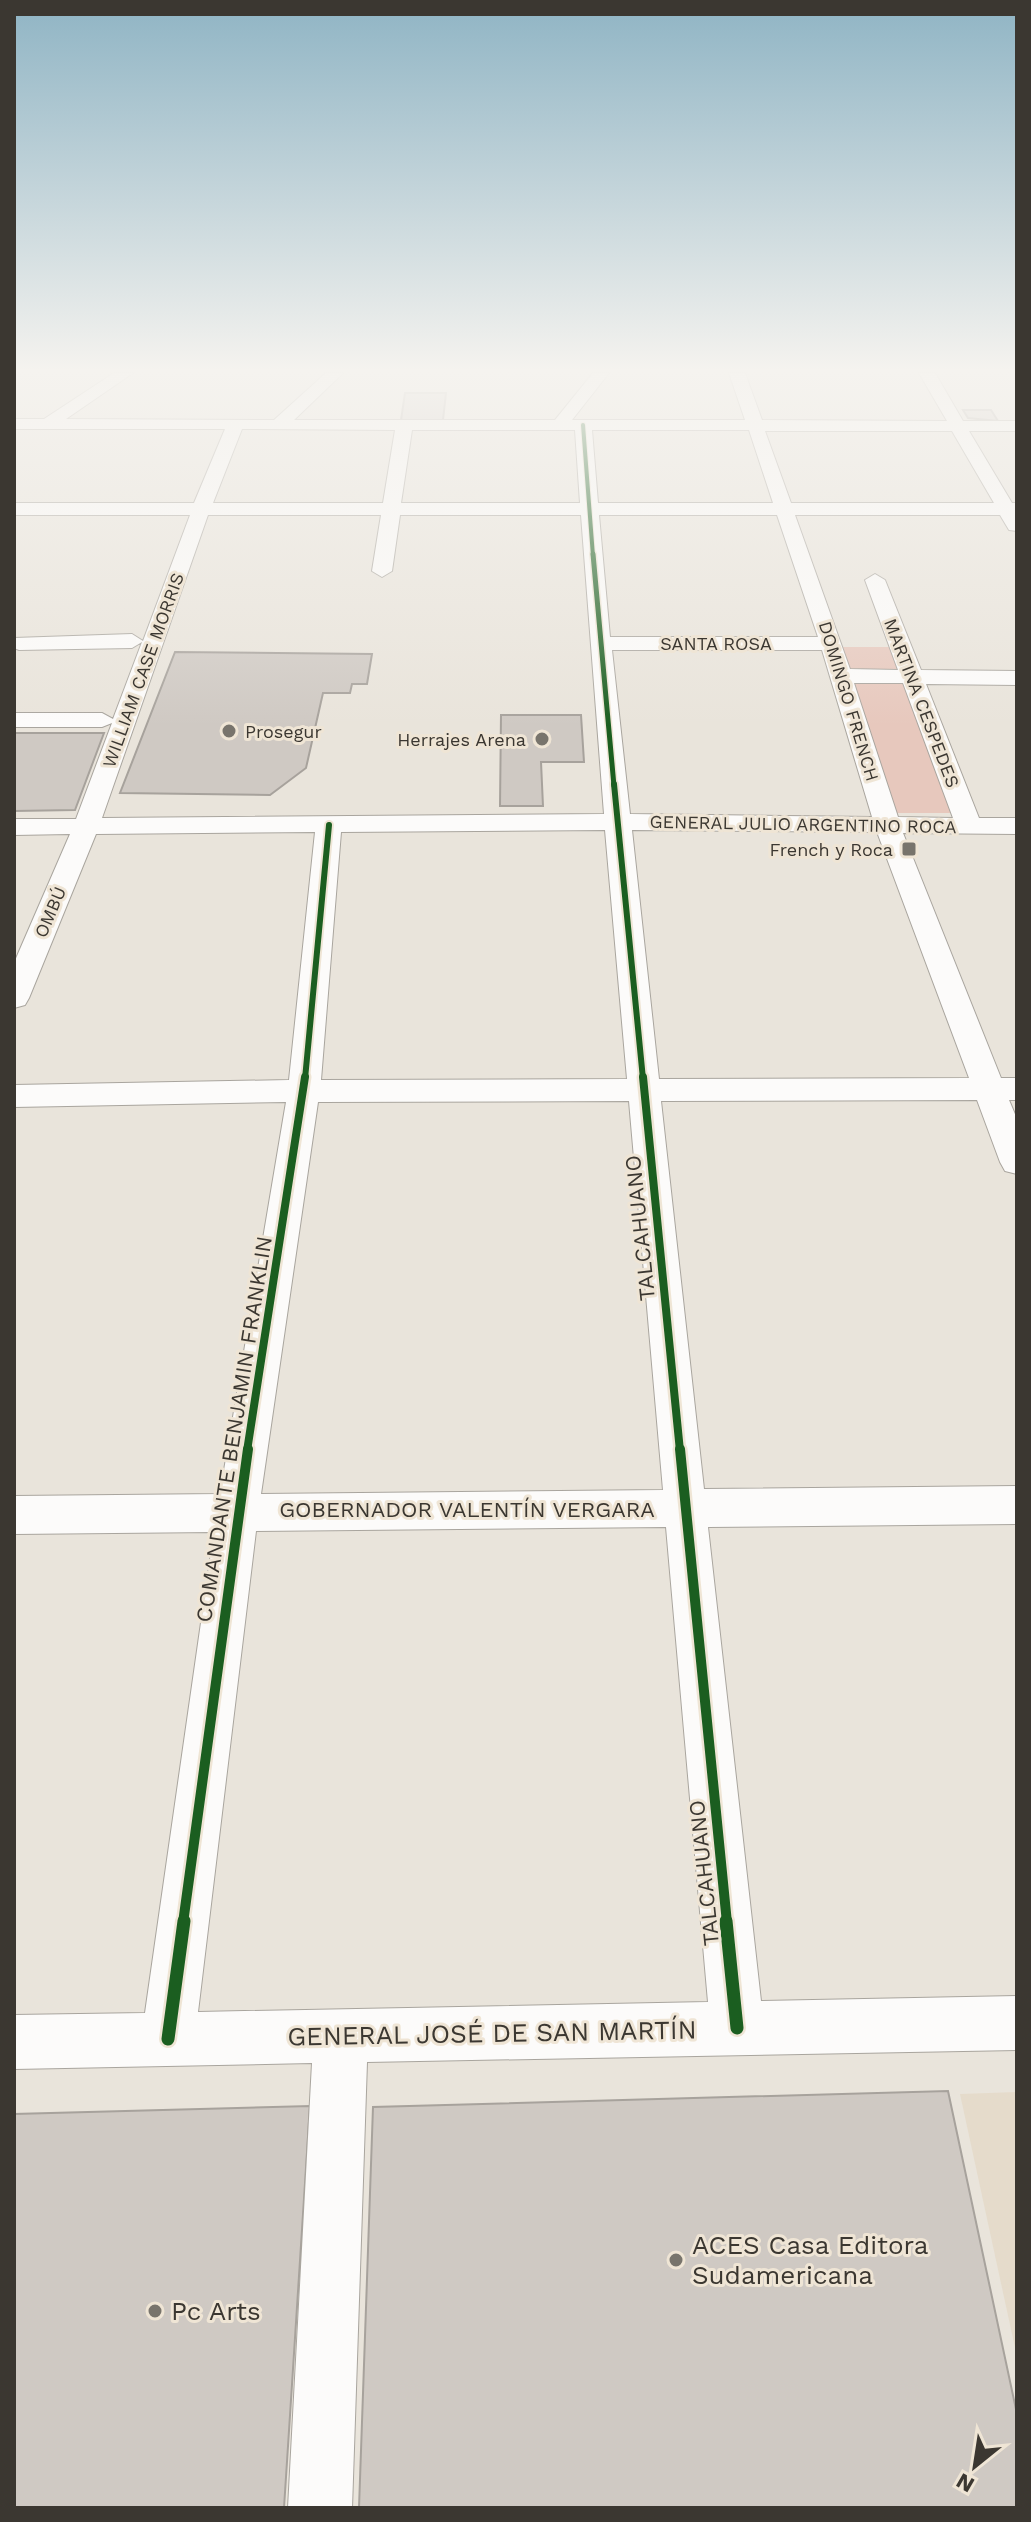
<svg xmlns="http://www.w3.org/2000/svg" width="1031" height="2522" font-family="'Work Sans',sans-serif">
	<style>
		.built { fill: #e5dbcb }
		.green { fill: #e7c8bd }
		.building { fill: #cfc9c3; stroke: #a7a29c; stroke-width: 2 }
		.lines { fill: none; stroke-linecap: round; stroke-linejoin: round }
		.minor-casing { stroke: #a9a59e; stroke-width: 2 }
		.minor { fill: #fcfbfa; fill-rule: evenodd }
		.cycleway-far5-casing { stroke: #efe5d5; stroke-width: 6 }
		.cycleway-far4-casing { stroke: #efe5d5; stroke-width: 8 }
		.cycleway-far3-casing { stroke: #efe5d5; stroke-width: 10 }
		.cycleway-far2-casing { stroke: #efe5d5; stroke-width: 13 }
		.cycleway-far1-casing { stroke: #efe5d5; stroke-width: 15 }
		.cycleway-casing { stroke: #efe5d5; stroke-width: 18 }
		.cycleway-far5 { stroke: #1b5e20; stroke-width: 4 }
		.cycleway-far4 { stroke: #1b5e20; stroke-width: 5 }
		.cycleway-far3 { stroke: #1b5e20; stroke-width: 6 }
		.cycleway-far2 { stroke: #1b5e20; stroke-width: 8 }
		.cycleway-far1 { stroke: #1b5e20; stroke-width: 10 }
		.cycleway { stroke: #1b5e20; stroke-width: 13 }
		.poi-dot { fill: #78746c; stroke: #efe5d5; stroke-width: 3 }
		.labels { text-anchor: middle; dominant-baseline: central; stroke-width: 6; stroke-linejoin: round; paint-order: stroke }
		.far-street-label { font-size: 18px; fill: #3b3731; stroke: #efe5d5 }
		.far-poi-label { font-size: 18px; fill: #3b3731; stroke: #efe5d5; text-anchor: end }
		.street-label { font-size: 22px; fill: #3b3731; stroke: #efe5d5 }
		.near-street-label { font-size: 26px; fill: #3b3731; stroke: #efe5d5 }
		.near-poi-label { font-size: 26px; fill: #3b3731; stroke: #efe5d5; text-anchor: start }
	</style>
	<rect width="100%" height="100%" fill="#e9e4db"/>
	<path class="built" d="M1017 2092V2357L960 2094Z"/>
	<path class="green" d="M838 647H895L904 670 852 673Z
		M902 679 959 813H894L850 681Z"/>
	<path class="building" d="M405 393H446L443 420H401Z
		M963 410H991L998 421 968 418Z
		M175 652 372 654 367 684H352L350 693H323L306 768 270 795 120 793Z
		M501 715H581L584 762H541L543 806H500Z
		M14 733H104L75 810 14 811Z
		M948 2091 1017 2414V2508H359L373 2107Z
		M310 2106 284 2508H14V2114Z"/>
	<g class="lines">
		<g class="minor-casing">
			<path id="minor" d="M114 373H133L66 419 274 420 326 373H343L294 420H555L593 373H609L572 420H745L729 373H745L762 420 947 421 919 373H935L963 421H1017V431H969L1012 503H1017V531L1009 530 1000 515H795L850 669 898 670 865 580 875 574 885 580 921 670 1017 671V685L926 684 979 818H1017V834L903 833 1001 1078H1017V1100H1009L1017 1119V1174L1005 1171 1000 1162 977 1100 661 1101 704 1489 1017 1486V1524L708 1527 761 2001 1017 1996V2050L367 2062 352 2508H288L312 2063 14 2069V2015L145 2013 214 1532 14 1534V1496L220 1494 286 1102 14 1107V1085L289 1080 315 832 96 834 29 998 25 1005 14 1008V963L70 834 14 835V819H76L112 723 102 727H14V713H102L113 719 142 642 132 648 19 650 14 648V638L132 634 143 641 190 515H14V503H194L225 429H14V419H44ZM242 429 395 430 383 503H213ZM412 430H575L580 503H401ZM592 430H749L773 503H598ZM765 431H952L994 503H791ZM208 515H381L372 571 382 577 392 571 400 515H581L604 814 102 818ZM599 515H777L818 637H610ZM612 650H822L872 817 630 814ZM854 683H903L953 818 898 817ZM605 830 627 1079 321 1080 341 832ZM632 830 877 832 969 1078 659 1079ZM629 1101 663 1490 261 1494 318 1102ZM666 1527 708 2002 198 2012 256 1531Z"/>
		</g>
		<use href="#minor" class="minor"/>
		<g class="cycleway-far5-casing">
			<path id="cycleway-far5" d="M583 425 593 556"/>
		</g>
		<g class="cycleway-far4-casing">
			<path id="cycleway-far4" d="M593 554 614 786"/>
		</g>
		<g class="cycleway-far3-casing">
			<path id="cycleway-far3" d="M614 784 643 1079
				M305 1079 329 825"/>
		</g>
		<g class="cycleway-far2-casing">
			<path id="cycleway-far2" d="M643 1077 680 1451
				M247 1451 305 1077"/>
		</g>
		<g class="cycleway-far1-casing">
			<path id="cycleway-far1" d="M680 1449 727 1923
				M183 1923 248 1449"/>
		</g>
		<g class="cycleway-casing">
			<path id="cycleway" d="M726 1921 737 2028
				M168 2039 184 1921"/>
		</g>
		<use href="#cycleway-far5" class="cycleway-far5"/>
		<use href="#cycleway-far4" class="cycleway-far4"/>
		<use href="#cycleway-far3" class="cycleway-far3"/>
		<use href="#cycleway-far2" class="cycleway-far2"/>
		<use href="#cycleway-far1" class="cycleway-far1"/>
		<use href="#cycleway" class="cycleway"/>
	</g>
	<linearGradient id="sky" x2="0" y2="1"><stop stop-color="#8fb4c4"/><stop offset="0.51" stop-color="#f5f3ef"/><stop offset="1" stop-color="#f5f3ef" stop-opacity="0"/></linearGradient>
	<rect width="1031" height="726" fill="url(#sky)"/>
	<g class="poi-dot">
		<circle cx="229" cy="731" r="8"/>
		<circle cx="542" cy="739" r="8"/>
		<rect x="901" y="841" width="16" height="16" rx="4"/>
		<circle cx="676" cy="2260" r="8"/>
		<circle cx="155" cy="2311" r="8"/>
	</g>
	<g class="labels">
		<g class="far-street-label">
			<text x="716" y="643">SANTA ROSA</text>
			<text transform="translate(143 670) rotate(-70)">WILLIAM CASE MORRIS</text>
			<text transform="translate(849 701) rotate(73)">DOMINGO FRENCH</text>
			<text transform="translate(922 703) rotate(69)">MARTINA CESPEDES</text>
			<text transform="translate(803 824) rotate(1)">GENERAL JULIO ARGENTINO ROCA</text>
			<text transform="translate(50 912) rotate(-67)">OMBÚ</text>
		</g>
		<g class="far-poi-label">
			<text x="245" y="731" text-anchor="start">Prosegur</text>
			<text x="526" y="739">Herrajes Arena</text>
			<text x="893" y="849">French y Roca</text>
		</g>
		<g class="street-label">
			<text transform="translate(640 1228) rotate(-96)">TALCAHUANO</text>
			<text transform="translate(234 1429) rotate(-81)">COMANDANTE BENJAMIN FRANKLIN</text>
			<text x="467" y="1509">GOBERNADOR VALENTÍN VERGARA</text>
			<text transform="translate(704 1873) rotate(-96)">TALCAHUANO</text>
		</g>
		<g class="near-street-label">
			<text transform="translate(492 2033) rotate(-1)">GENERAL JOSÉ DE SAN MARTÍN</text>
		</g>
		<g class="near-poi-label">
			<text x="692" y="2245">ACES Casa Editora<tspan x="692" dy="30">Sudamericana</tspan></text>
			<text x="171" y="2311">Pc Arts</text>
		</g>
	</g>
	<rect width="1031" height="2522" fill="none" stroke="#3b3731" stroke-width="32"/>
	<g transform="translate(975 2466) rotate(210)" stroke="#efe5d5" stroke-width="6" paint-order="stroke">
	<path d="M0-6L14 30L0 20L-14 30Z" fill="#3b3731"/>
	<text y="-12" font-size="22" font-weight="bold" text-anchor="middle" fill="#3b3731">N</text>
	</g>
</svg>
